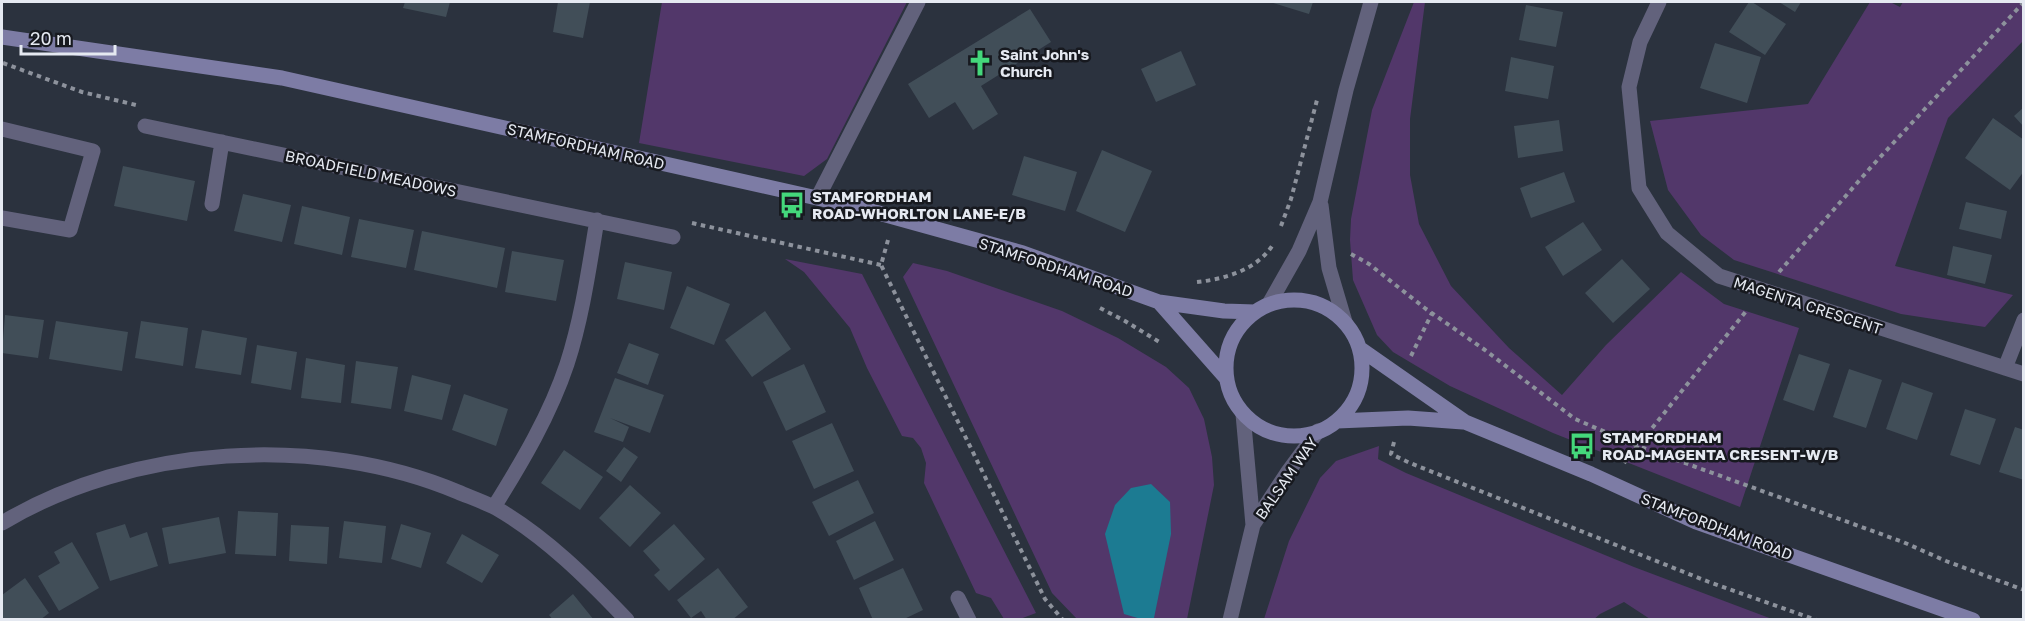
<svg xmlns="http://www.w3.org/2000/svg" width="2025" height="621" font-family="'Golos Text',sans-serif">
	<style>
		.green { fill: #52376a }
		.water { fill: #1c7b92 }
		.building { fill: #414e58 }
		.lines { fill: none; stroke-linecap: round; stroke-linejoin: round }
		.path { stroke: #8d929c; stroke-width: 4; stroke-dasharray: 4.5 4.5; stroke-linecap: butt }
		.service { stroke: #62627c; stroke-width: 15 }
		.minor { stroke: #62627c; stroke-width: 15 }
		.tertiary { stroke: #62627c; stroke-width: 15 }
		.secondary { stroke: #7d7ca5; stroke-width: 15 }
		.labels { text-anchor: middle; dominant-baseline: central; stroke-width: 5; stroke-linejoin: round; paint-order: stroke }
		.poi-label { font-size: 15px; font-weight: bold; fill: #e5e9f1; stroke: #17191f; text-anchor: start }
		.street-label { font-size: 15px; fill: #e5e9f1; stroke: #17191f }
	</style>
	<rect width="100%" height="100%" fill="#2b323e"/>
	<path class="green" d="M662 2H907L827 159 804 176 639 143Z
		M1414 2H1425L1410 119V175L1419 224 1451 286 1509 348 1562 395 1606 345 1681 272 1724 304 1799 328 1740 507 1553 433 1450 386 1393 352 1377 335 1353 280 1350 240 1351 219 1372 110Z
		M1870 2H1890L1900 7 1903 2H2023V41L1948 118 1895 266 2013 295 1985 327 1901 314 1734 260 1701 235 1668 190 1650 121 1808 104Z
		M785 259 862 274 1036 613 1020 619H1004L991 598 976 593 924 483 926 463 921 448 913 438 902 436 867 368 850 328 804 272Z
		M913 263 947 271 1062 311 1118 338 1166 367 1189 388 1204 419 1212 457 1214 485 1187 619H1077L1052 593 903 277Z
		M1379 446 1378 459 1406 473 1634 567 1772 619H1650L1624 602 1600 614 1593 620 1264 619 1289 541 1320 478 1336 461Z"/>
	<path class="water" d="M1151 484 1170 502 1171 534 1154 618 1141 619 1124 614 1105 534 1115 505 1131 488Z"/>
	<path class="building" d="M405 2H450L446 17 403 8Z
		M558 2H590L583 38 553 32Z
		M1270 2H1313L1309 14Z
		M1749 2H1752L1786 24 1765 55 1729 32Z
		M1779 2H1801L1795 12Z
		M1526 5 1563 12 1556 47 1519 40Z
		M1030 9 1051 42 981 86 998 114 973 130 955 102 929 118 908 84Z
		M1715 43 1761 57 1747 103 1700 88Z
		M1181 51 1196 85 1156 102 1141 69Z
		M1511 57 1554 66 1548 99 1505 91Z
		M2024 107V127L2014 116Z
		M1993 118 2024 140V171L2010 190 1965 158Z
		M1559 120 1563 151 1518 158 1514 126Z
		M1102 150 1152 171 1125 232 1076 211Z
		M1024 156 1077 172 1065 211 1012 195Z
		M123 166 195 181 187 221 114 206Z
		M1564 172 1575 202 1531 218 1520 188Z
		M243 194 291 205 282 242 234 231Z
		M1966 202 2007 211 2001 239 1959 229Z
		M302 206 350 217 342 255 294 244Z
		M359 219 414 230 406 268 351 257Z
		M1583 222 1602 250 1563 276 1545 247Z
		M422 231 505 248 497 288 414 270Z
		M1953 246 1992 255 1985 284 1947 275Z
		M512 251 564 260 556 301 505 292Z
		M1622 259 1650 289 1613 323 1585 293Z
		M625 262 672 272 664 310 617 299Z
		M687 286 730 304 714 345 670 328Z
		M765 311 791 349 752 377 725 340Z
		M5 315 44 320 38 358 2 353Z
		M56 321 128 332 122 371 49 359Z
		M141 321 188 328 183 366 135 358Z
		M202 330 247 338 241 375 195 368Z
		M629 343 659 354 648 385 617 373Z
		M257 345 297 352 291 390 251 383Z
		M1799 354 1830 364 1814 411 1783 400Z
		M306 358 345 365 341 403 301 398Z
		M356 361 398 367 391 409 351 403Z
		M804 364 826 412 786 431 763 382Z
		M1849 369 1882 380 1866 428 1833 417Z
		M412 375 451 385 442 420 404 411Z
		M615 378 664 395 650 433 610 418 629 427 623 442 594 432Z
		M1902 382 1933 393 1917 440 1886 429Z
		M464 394 508 409 496 446 452 430Z
		M1965 409 1996 419 1980 465 1950 455Z
		M832 423 854 471 814 489 792 441Z
		M2015 427 2024 430V480L1999 472Z
		M624 447 638 457 621 482 606 471Z
		M564 450 603 477 580 510 541 483Z
		M858 480 874 513 829 536 812 502Z
		M630 485 661 513 630 547 599 518Z
		M238 511 278 513 276 556 235 554Z
		M219 517 226 553 169 564 162 528Z
		M344 521 386 526 382 563 339 558Z
		M875 521 894 560 854 580 836 541Z
		M125 524 130 538 147 532 158 566 110 581 96 533Z
		M401 524 431 533 421 568 391 559Z
		M674 524 705 559 669 591 654 575 660 570 643 551Z
		M291 525 329 527 327 564 289 561Z
		M462 534 499 555 482 583 446 563Z
		M72 542 99 588 59 611 38 576 60 563 54 552Z
		M718 568 748 607 732 620H707L701 611 691 618 677 600Z
		M903 568 923 610 902 620H873L859 588Z
		M25 578 49 613 40 620H2V595Z
		M573 594 594 620H553L549 615Z"/>
	<g class="lines">
		<path class="path" d="M3 63 82 92 136 105
			M692 223 881 265
			M1281 226 1291 199 1317 100
			M888 240 881 265 1045 599 1063 620
			M1351 254 1369 264 1426 309 1485 350 1575 419 1638 446 1903 542 1946 561 2024 590
			M1779 272 1872 166 2024 2
			M1197 282C1225 279 1256 270 1272 246
			M1100 308 1125 321 1161 343
			M1411 356 1432 313
			M1394 442 1391 454 1410 463 1709 582 1816 620
			M1624 463 1747 310"/>
		<path class="service" d="M2 129 93 151 70 230 2 218"/>
		<path class="minor" d="M1659 2 1640 42 1629 87 1639 188 1667 233 1719 276 2024 374
			M145 126 673 237
			M818 197 918 2
			M212 204 222 142
			M2005 368 2024 320
			M494 507C522 462 550 415 567 364 582 318 589 268 597 220
			M2 523C132 445 318 433 458 492 470 497 484 502 496 508 546 537 587 578 627 620
			M958 598 969 620"/>
		<path class="tertiary" d="M1321 205 1329 268 1345 322
			M1269 304 1299 251 1320 202 1346 90 1371 2
			M1253 525 1287 473 1318 431
			M1230 620 1253 525 1243 414"/>
		<path class="secondary" d="M2 37 282 78 857 207 1023 253 1159 302 1224 311 1255 312
			M1226 368a68 68 0 1 1 136 0a68 68 0 1 1-136 0Z
			M1159 302 1227 379
			M1359 348 1465 422 1591 474 1696 522 1973 620
			M1337 421 1408 418 1463 422"/>
	</g>
	<defs>
		<g id="church-bare" transform="scale(2.07)"><path d="M-1.2-6h2.4v3.5h3.3v2.4h-3.3V6h-2.4V-.1h-3.3v-2.4h3.3Z" fill="#44d77b" stroke="#17191f" stroke-width="2.5" paint-order="stroke"/></g>
		<g id="bus-bare" transform="scale(2.07)"><path d="M-5-6H5V4H4V6H2V4H-2V6H-4V4H-5ZM-3.5-4V0h7V-4ZM-3.5 1.2v1.5H-2V1.2ZM2 1.2v1.5H3.5V1.2Z" fill="#44d77b" stroke="#17191f" stroke-width="2.5" paint-order="stroke"/></g>
	</defs>
	<g fill-rule="evenodd">
		<use href="#church-bare" x="980" y="63"/>
		<use href="#bus-bare" x="792" y="205"/>
		<use href="#bus-bare" x="1582" y="446"/>
	</g>
	<g class="labels">
		<g class="poi-label">
			<text x="1000" y="54">Saint John's<tspan x="1000" dy="17">Church</tspan></text>
			<text x="812" y="196">STAMFORDHAM<tspan x="812" dy="17">ROAD-WHORLTON LANE-E/B</tspan></text>
			<text x="1602" y="437">STAMFORDHAM<tspan x="1602" dy="17">ROAD-MAGENTA CRESENT-W/B</tspan></text>
		</g>
		<g class="street-label">
			<text transform="translate(586 146) rotate(13)">STAMFORDHAM ROAD</text>
			<text transform="translate(371 173) rotate(12)">BROADFIELD MEADOWS</text>
			<text transform="translate(1056 267) rotate(18)">STAMFORDHAM ROAD</text>
			<text transform="translate(1808 305) rotate(18)">MAGENTA CRESCENT</text>
			<text transform="translate(1286 478) rotate(-55)">BALSAM WAY</text>
			<text transform="translate(1717 526) rotate(21)">STAMFORDHAM ROAD</text>
		</g>
	</g>
	<rect width="2025" height="621" fill="none" stroke="#e5e9f1" stroke-width="6"/>
	<path d="M21 45v9h94v-9" fill="none" stroke="#e5e9f1" stroke-width="3"/>
	<text x="30" y="45" font-size="18" fill="#e5e9f1" stroke="#17191f" stroke-width="4.5" paint-order="stroke">20 m</text>
</svg>
